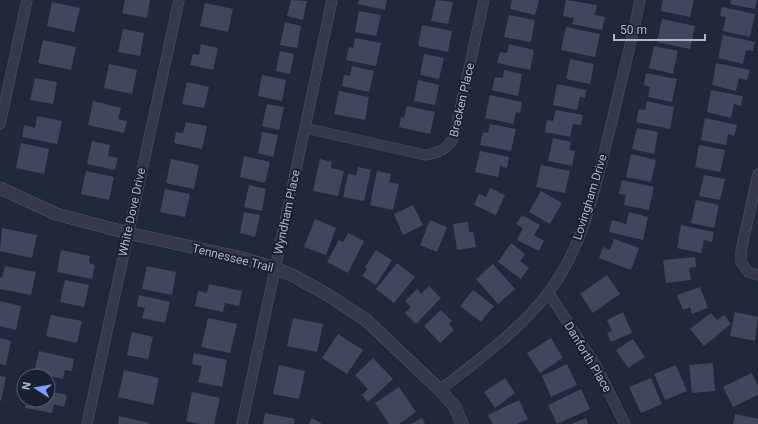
<svg xmlns="http://www.w3.org/2000/svg" width="758" height="424" font-family="Roboto,sans-serif">
	<style>
		.building { fill: #3e475e }
		.lines { fill: none; stroke-linecap: round; stroke-linejoin: round }
		.minor-casing { stroke: #4f5566; stroke-width: 11 }
		.tertiary-casing { stroke: #4f5566; stroke-width: 13 }
		.minor { stroke: #343a4c; stroke-width: 10 }
		.tertiary { stroke: #343a4c; stroke-width: 12 }
		.labels { text-anchor: middle; dominant-baseline: central; stroke-width: 4; stroke-linejoin: round; paint-order: stroke }
		.street-label { font-size: 12px; fill: #afb5c8; stroke: #192030 }
	</style>
	<rect width="100%" height="100%" fill="#20283c"/>
	<path class="building" d="M125 0H150L147 18 122 13Z
		M291 0 307 1 303 20 287 16Z
		M359 0H387L385 10 358 4Z
		M436 0 453 2 448 24 431 21Z
		M512 0H539L535 15 510 9Z
		M566 0 597 5 595 15 605 17 602 30 572 24 574 18 563 16Z
		M663 0H694L690 17 661 11Z
		M731 0H757L755 9 730 4Z
		M52 2 80 8 74 32 47 26Z
		M205 3 233 9 228 32 200 26Z
		M722 7 755 14 750 37 723 31 726 17 720 16Z
		M359 11 381 15 376 36 355 32Z
		M509 15 535 20 531 42 504 37Z
		M662 19 695 26 690 49 657 42Z
		M285 22 301 26 297 48 280 45Z
		M422 25 452 31 448 52 418 46Z
		M566 27 600 34 595 57 561 50Z
		M123 29 144 33 140 56 118 52Z
		M723 35 755 42 753 51 746 50 743 64 718 58Z
		M355 38 381 43 376 66 346 60 349 47 353 48Z
		M43 40 76 47 71 70 38 63Z
		M201 44 218 48 213 70 190 65 193 54 199 55Z
		M509 44 534 50 530 70 497 63 500 52 507 53Z
		M654 46 678 51 673 74 649 68Z
		M280 51 294 54 290 74 276 71Z
		M424 54 444 58 439 79 420 75Z
		M570 59 594 64 590 84 566 79Z
		M716 63 750 70 747 80 739 78 736 91 712 85Z
		M109 64 137 70 132 94 104 88Z
		M352 66 374 71 369 92 342 86 344 75 350 76Z
		M504 70 522 74 518 96 492 90 495 77 503 78Z
		M646 73 677 79 672 102 648 97 650 87 644 85Z
		M262 75 286 80 282 101 258 96Z
		M35 78 57 82 53 104 30 100Z
		M418 80 439 85 435 105 414 101Z
		M187 82 209 87 204 108 182 104Z
		M557 84 586 90 585 98 580 97 577 110 553 105Z
		M711 90 743 96 741 106 734 104 731 118 707 112Z
		M339 91 369 97 365 120 334 114Z
		M490 95 522 102 520 113 516 112 513 124 485 118Z
		M93 101 121 108 118 119 127 121 124 133 88 125Z
		M647 101 674 107 670 129 636 122 639 109 645 110Z
		M267 104 284 107 279 130 262 126Z
		M407 106 435 112 430 134 399 127 401 117 404 118Z
		M556 110 583 115 581 125 573 124 570 137 545 132 547 120 553 121Z
		M37 116 62 121 57 144 22 137 24 125 35 128Z
		M705 118 737 125 734 136 728 134 726 145 701 140Z
		M186 122 207 126 202 149 174 143 176 132 183 133Z
		M490 124 516 129 511 151 480 145 483 132 488 133Z
		M637 128 658 132 654 154 632 149Z
		M262 132 278 135 273 157 258 153Z
		M553 138 571 142 569 150 575 151 572 166 548 161Z
		M92 141 110 145 108 156 118 158 115 170 87 164Z
		M21 143 49 149 44 174 16 168Z
		M699 145 725 150 720 172 695 167Z
		M480 151 509 157 507 168 500 166 498 177 475 172Z
		M631 154 656 160 651 182 626 177Z
		M244 156 270 162 265 183 240 177Z
		M171 159 199 165 194 189 166 183Z
		M320 159 332 162 331 168 344 171 338 196 313 191Z
		M541 165 570 171 565 193 536 187Z
		M358 167 371 170 364 201 343 197 348 174 356 175Z
		M86 171 114 177 109 200 81 194Z
		M377 171 391 174 389 182 399 184 393 210 370 205Z
		M704 175 725 179 720 200 699 196Z
		M622 180 654 187 649 210 624 205 626 195 619 194Z
		M249 185 266 189 262 211 244 207Z
		M490 188 505 195 496 215 474 205 479 194 486 197Z
		M165 189 190 194 185 217 160 212Z
		M541 191 562 203 550 224 529 212Z
		M696 200 719 205 714 228 691 223Z
		M413 205 423 225 403 235 394 214Z
		M244 212 260 215 255 237 240 233Z
		M629 212 648 217 643 240 609 232 612 220 626 224Z
		M522 215 540 225 534 235 544 241 539 251 517 240 523 228 516 224Z
		M315 219 336 228 326 255 304 247Z
		M430 220 447 227 437 252 420 245Z
		M468 222 469 232H473L476 247 457 250 453 224Z
		M681 225 714 232 712 242 704 240 701 253 677 248Z
		M2 228 37 235 32 258 0 251Z
		M348 233 364 241 348 273 327 262 339 240 343 242Z
		M614 239 639 248 631 270 599 258 603 247 610 250Z
		M511 243 525 254 520 261 529 268 521 279 498 262Z
		M61 250 90 256 89 263 95 265 92 279 57 272Z
		M376 250 392 260 376 285 362 276 367 269 365 267Z
		M695 257 696 267 689 268 691 280 666 283 663 260Z
		M397 263 415 277 394 303 376 289Z
		M493 264 515 289 498 304 476 279Z
		M5 266 36 272 31 295 0 289V277H2Z
		M147 266 176 272 172 295 142 289Z
		M607 275 620 294 593 313 580 294Z
		M65 280 89 285 84 307 60 302Z
		M209 284 242 291 239 306 225 303 223 312 195 306 198 291 207 293Z
		M429 286 441 298 416 324 405 313 411 307 405 301 417 289 421 294Z
		M700 287 708 308 692 314 690 307 683 310 677 295Z
		M473 290 494 306 481 322 460 306Z
		M139 295 170 302 165 323 142 318 145 308 137 306Z
		M0 301 21 306 16 330 0 326Z
		M441 310 452 321 449 324 454 330 440 343 424 326Z
		M623 312 632 333 611 342 607 333 612 331 607 320Z
		M735 312 758 317 755 341 730 336Z
		M711 313 717 320 724 315 731 324 704 346 690 329Z
		M51 315 82 321 77 343 46 336Z
		M208 318 237 324 230 353 201 347Z
		M293 318 323 324 317 352 287 346Z
		M132 332 153 337 148 359 127 355Z
		M338 334 363 350 347 374 322 358Z
		M0 338 11 341 6 365 0 364Z
		M551 338 563 358 540 373 527 353Z
		M633 339 645 357 628 368 616 350Z
		M39 351 74 359 72 371 65 370 63 379 34 372Z
		M194 353 227 360 222 387 198 382 202 366 192 364Z
		M373 358 393 379 368 402 362 395 368 389 355 375Z
		M713 363 715 391 692 393 689 365Z
		M567 364 577 385 551 397 542 376Z
		M279 365 305 371 299 399 273 394Z
		M676 365 687 391 665 400 654 374Z
		M124 370 159 378 153 405 118 397Z
		M752 373 758 386V395L733 407 723 387Z
		M0 376 6 377 1 401 0 400Z
		M505 378 515 393 495 408 484 392Z
		M651 378 662 404 641 413 629 387Z
		M399 387 416 412 399 424H389L375 403Z
		M581 389 590 409 557 424 548 405Z
		M48 391 67 395 64 407 54 404 52 413 25 408 27 400H48Z
		M192 392 220 398 214 424H200L186 421Z
		M519 400 528 419 517 424H493L488 415Z
		M265 413 295 419 294 424H263Z
		M735 414 758 419V424H733Z
		M119 416 149 423V424H118Z
		M312 418 321 423V424H309Z
		M422 418 425 424H411Z
		M586 418 588 424H571Z"/>
	<g class="lines">
		<g class="minor-casing">
			<path id="minor" d="M0 124 27 0
				M305 128 425 155C439 153 447 149 454 137L484 0
				M758 174 741 251V262L749 273 758 275
				M548 292 596 366 625 424
				M440 390C478 360 519 331 548 293 586 244 597 179 612 121 621 81 632 41 640 0
				M87 424 179 0
				M242 424 332 0"/>
		</g>
		<g class="tertiary-casing">
			<path id="tertiary" d="M0 188 56 214 128 233 242 258 275 268 294 276 328 295 366 320 440 390 455 407 462 424"/>
		</g>
		<use href="#minor" class="minor"/>
		<use href="#tertiary" class="tertiary"/>
	</g>
	<g class="labels">
		<g class="street-label">
			<text transform="translate(462 100) rotate(-77)">Bracken Place</text>
			<text transform="translate(590 197) rotate(-73)">Lovingham Drive</text>
			<text transform="translate(132 212) rotate(-78)">White Dove Drive</text>
			<text transform="translate(287 212) rotate(-78)">Wyndham Place</text>
			<text transform="translate(233 258) rotate(14)">Tennessee Trail</text>
			<text transform="translate(588 357) rotate(59)">Danforth Place</text>
		</g>
	</g>
	<g transform="translate(36 388) rotate(282)"><circle r="19" fill="#192030" stroke="#555c6d"/>
	<path d="M0-3L7 15L0 10L-7 15Z" fill="#7c9dff"/>
	<text y="-6" font-size="11" font-weight="bold" text-anchor="middle" fill="#afb5c8">N</text>
	</g>
	<path d="M614 34v6h91v-6" fill="none" stroke="#afb5c8" stroke-width="2"/>
	<text x="620" y="34" font-size="12" fill="#afb5c8" stroke="#192030" stroke-width="3" paint-order="stroke">50 m</text>
</svg>
